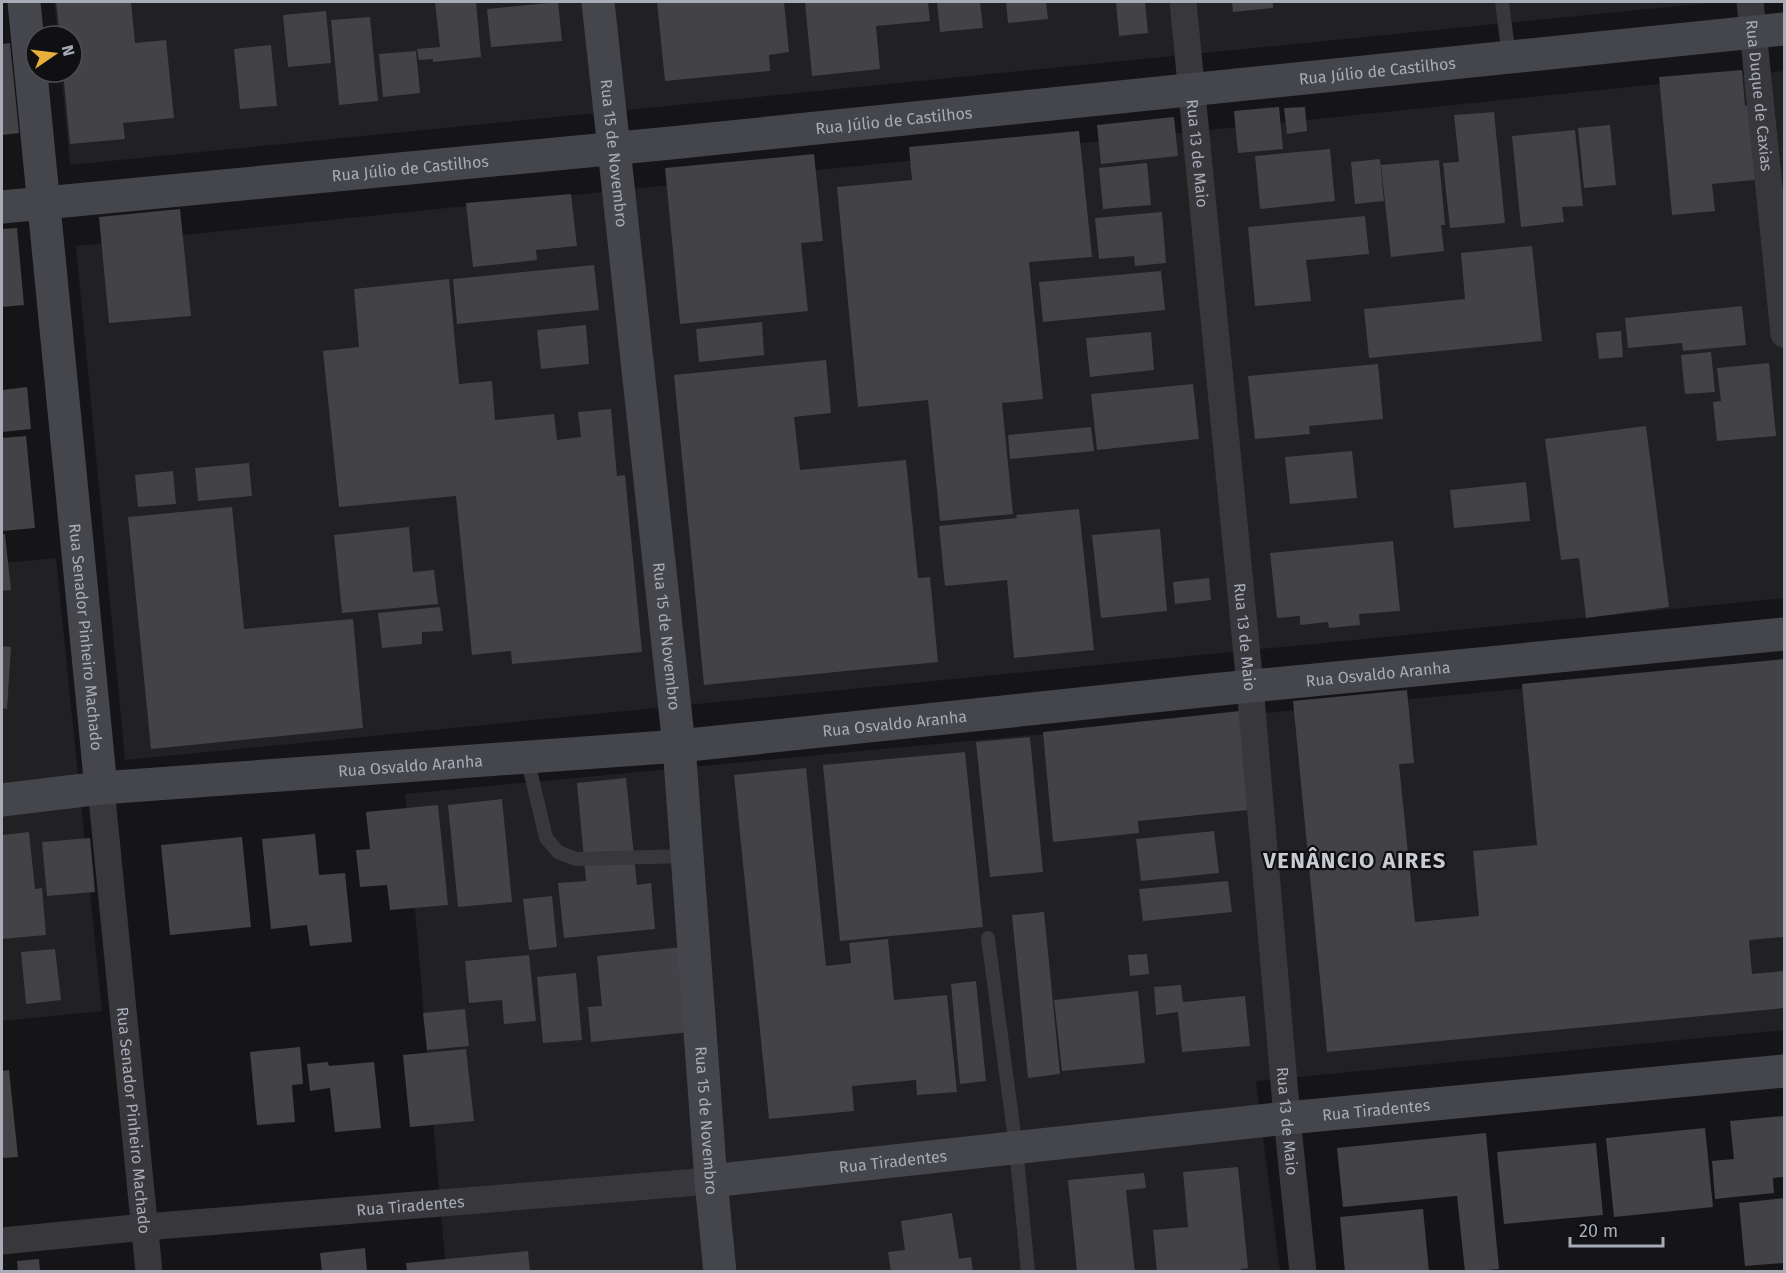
<svg xmlns="http://www.w3.org/2000/svg" width="1786" height="1273" font-family="'Fira Sans',sans-serif">
	<style>
		.built { fill: #212124 }
		.building { fill: #424247 }
		.lines { fill: none; stroke-linecap: round; stroke-linejoin: round }
		.lane { stroke: #37373c; stroke-width: 14 }
		.street { stroke: #37373c; stroke-width: 27 }
		.secondary { stroke: #45464c; stroke-width: 33 }
		.labels { text-anchor: middle; dominant-baseline: central; stroke-width: 4.5; stroke-linejoin: round; paint-order: stroke }
		.street-label { font-size: 16px; fill: #a8acb7; stroke: #101012 }
		.district-label { font-size: 22px; font-weight: bold; letter-spacing: 1.5px; fill: #c9cbd3; stroke: #101012 }
	</style>
	<rect width="100%" height="100%" fill="#151517"/>
	<path class="built" d="M54 2H1719L70 165 61 72H72V36H58Z
		M1784 71V598L125 760 76 246Z
		M56 558 102 1011 2 1021V563Z
		M1784 664V1030L1256 1081 1280 1271H446L405 794Z"/>
	<path class="building" d="M56 2H131L135 43 166 40 174 118 123 123 125 139 70 144 63 72H72V36H60Z
		M435 2H476L481 57 433 62V59L419 60 417 49 440 47Z
		M558 2 562 41 491 47 487 9Z
		M657 2H784L789 52 769 55 770 71 665 81Z
		M805 2H928L930 21 876 26 880 69 812 76Z
		M937 2H980L983 28 940 32Z
		M1006 2H1046L1048 19 1008 23Z
		M1116 2H1145L1148 33 1119 36Z
		M1232 2H1273V8L1233 12Z
		M326 11 331 63 288 67 283 15Z
		M370 17 378 101 339 105 331 20Z
		M10 43 19 133 2 135V44Z
		M271 45 277 106 240 109 234 49Z
		M416 51 420 93 383 97 379 54Z
		M1742 70 1745 106 1757 105 1765 179 1712 184 1715 211 1672 215 1659 77Z
		M1279 107 1283 149 1238 153 1234 111Z
		M1305 107 1307 131 1287 134 1284 108Z
		M1494 112 1505 223 1450 228 1443 163 1459 162 1454 115Z
		M1174 117 1178 156 1101 164 1097 125Z
		M1610 125 1616 185 1584 188 1578 128Z
		M1575 130 1583 206 1562 207 1564 222 1521 227 1512 136Z
		M1079 131 1092 257 1029 262 1043 399 1002 403 1013 514 940 521 928 400 858 407 837 187 912 180 909 147Z
		M1330 149 1335 201 1260 209 1255 156Z
		M814 154 823 241 801 243 808 311 680 324 665 168Z
		M1380 159 1384 201 1355 204 1351 162Z
		M1439 160 1445 225H1441L1444 251 1391 257 1381 165Z
		M1147 163 1151 205 1103 209 1099 168Z
		M571 194 577 246 536 250 537 260 473 267 466 203Z
		M180 209 191 316 109 323 99 217Z
		M1162 212 1166 263 1135 266 1134 256 1099 259 1095 218Z
		M1365 216 1369 254 1306 260 1311 301 1255 306 1248 227Z
		M17 228 24 305 2 307V229Z
		M1532 246 1542 341 1369 358 1364 309 1465 299 1461 253Z
		M594 265 599 310 457 324 453 279Z
		M1161 271 1165 310 1043 322 1039 282Z
		M449 279 459 384 492 381 495 420 554 414 557 440 581 437 578 412 611 409 617 476 625 475 642 652 512 664 511 651 472 655 456 496 339 507 323 351 359 347 354 289Z
		M1742 306 1746 345 1683 351 1682 343 1628 348 1625 318Z
		M762 322 764 355 699 362 696 329Z
		M586 325 589 364 541 369 537 330Z
		M1621 331 1623 357 1599 359 1596 333Z
		M1151 332 1154 370 1090 377 1086 338Z
		M1711 352 1715 392 1685 394 1681 355Z
		M826 360 831 413 794 417 800 470 906 460 918 578 930 577 938 662 704 685 674 375Z
		M1769 363 1776 436 1717 441 1713 402 1721 401 1717 368Z
		M1378 364 1383 419 1309 426 1310 434 1255 439 1248 376Z
		M1193 384 1199 439 1097 450 1091 394Z
		M27 387 31 429 2 432V390Z
		M1646 426 1669 607 1586 618 1579 558 1561 560 1545 439Z
		M1091 427 1094 451 1010 459 1008 435Z
		M26 436 35 528 2 531V438Z
		M1352 451 1357 498 1290 504 1285 457Z
		M249 463 252 496 198 501 195 468Z
		M173 471 176 504 138 507 135 475Z
		M1526 482 1530 521 1454 528 1450 490Z
		M232 507 244 629 353 619 363 728 151 749 128 517Z
		M1079 509 1094 650 1014 658 1007 580 945 586 939 526 1017 518 1016 515Z
		M409 527 413 572 434 570 438 604 342 613 334 535Z
		M1160 529 1167 611 1101 618 1092 535Z
		M2 534H5L11 590 2 591Z
		M1393 541 1400 611 1359 614 1360 625 1329 628 1328 622 1300 625V616L1277 618 1270 553Z
		M1209 578 1211 600 1175 604 1173 582Z
		M440 607 443 631 422 632V644L382 648 378 613Z
		M2 646 11 647 7 709 2 708Z
		M1784 659V937L1749 940 1752 974 1784 971V1008L1327 1052 1293 701 1407 690 1414 763 1399 764 1415 922 1479 916 1473 851 1537 845 1522 684Z
		M1240 711 1259 809 1138 821 1139 833 1053 842 1043 732Z
		M1030 737 1043 872 990 877 976 742Z
		M965 752 983 927 840 941 823 765Z
		M806 768 826 966 851 963 849 943 888 939 894 1000 947 995 957 1092 917 1095 916 1080 852 1086 854 1111 769 1119 734 775Z
		M626 778 637 885 651 883 655 929 564 938 558 883 586 881 577 783Z
		M502 799 512 902 458 907 448 805Z
		M438 805 448 905 390 910 387 885 360 887 356 850 370 849 366 812Z
		M1214 831 1219 873 1141 881 1136 839Z
		M29 832 35 889 42 888 46 935 2 939V835Z
		M315 834 319 875 345 873 352 942 310 946 307 925 271 929 262 839Z
		M242 837 251 927 170 935 161 845Z
		M90 838 95 892 47 896 42 842Z
		M1228 881 1232 912 1143 921 1139 889Z
		M552 896 557 947 529 950 523 899Z
		M1044 912 1060 1074 1028 1078 1012 915Z
		M682 947 691 1032 591 1042 588 1007 602 1006 597 956Z
		M55 949 61 1000 26 1004 21 952Z
		M1147 954 1149 974 1130 976 1128 955Z
		M529 955 536 1021 504 1024 502 1000 469 1003 465 961Z
		M576 973 582 1040 543 1043 537 977Z
		M976 981 986 1081 960 1084 951 984Z
		M1181 985 1183 1002 1245 996 1250 1046 1182 1052 1178 1012 1156 1015 1154 987Z
		M1138 991 1145 1063 1062 1071 1054 1000Z
		M465 1009 469 1046 427 1050 423 1013Z
		M300 1047 303 1084 292 1085 295 1122 257 1125 250 1052Z
		M466 1049 474 1121 410 1127 403 1055Z
		M328 1062 329 1066 374 1062 381 1128 335 1132 330 1088 310 1091 307 1064Z
		M9 1070 18 1157 2 1158V1071Z
		M1784 1116V1177L1773 1178 1774 1193 1715 1199 1712 1161 1734 1159 1730 1121Z
		M1705 1128 1713 1207 1614 1217 1606 1138Z
		M1486 1133 1499 1269 1465 1272 1457 1196 1343 1207 1337 1148Z
		M1596 1143 1603 1215 1504 1224 1497 1152Z
		M1238 1167 1248 1268 1241 1269V1272H1157L1153 1230 1188 1227 1183 1172Z
		M1144 1173 1146 1188 1126 1190 1135 1272H1077L1068 1180Z
		M1784 1198V1263L1745 1266 1739 1203Z
		M1423 1209 1429 1272H1345L1340 1217Z
		M952 1213 959 1259 971 1257 973 1272H891L888 1252 905 1250 901 1221Z
		M365 1248 367 1272H322L320 1253Z
		M528 1251 530 1272H407L406 1263Z
		M39 1259 40 1272H18L17 1261Z"/>
	<g class="lines">
		<path class="lane" d="M1502 2 1509 57
			M527 757 546 838 558 852 576 859 687 856
			M988 938 1016 1148 1028 1272"/>
		<g class="street">
			<path id="s1" d="M1183 2 1250 686 1287 1118 1303 1272"/>
			<path id="s2" d="M1750 2 1784 334"/>
			<path id="s3" d="M101 788 149 1272"/>
			<path id="s4" d="M2 1241 145 1227 711 1181"/>
		</g>
		<g class="secondary">
			<path id="s5" d="M24 2 101 788"/>
			<path id="s6" d="M598 2 679 746 711 1181 720 1272"/>
			<path id="s7" d="M2 207 671 143 1784 29"/>
			<path id="s8" d="M2 800 101 788 679 746 1211 690 1784 634"/>
			<path id="s9" d="M711 1181 1287 1118 1784 1071"/>
		</g>
	</g>
	<g class="labels">
		<g class="street-label">
			<text stroke="none"><textPath href="#s7" startOffset="1382">Rua Júlio de Castilhos</textPath></text>
			<text stroke="none"><textPath href="#s2" startOffset="94">Rua Duque de Caxias</textPath></text>
			<text stroke="none"><textPath href="#s7" startOffset="896">Rua Júlio de Castilhos</textPath></text>
			<text stroke="none"><textPath href="#s6" startOffset="152">Rua 15 de Novembro</textPath></text>
			<text stroke="none"><textPath href="#s1" startOffset="152">Rua 13 de Maio</textPath></text>
			<text stroke="none"><textPath href="#s7" startOffset="410">Rua Júlio de Castilhos</textPath></text>
			<text stroke="none"><textPath href="#s6" startOffset="638">Rua 15 de Novembro</textPath></text>
			<text stroke="none"><textPath href="#s1" startOffset="638">Rua 13 de Maio</textPath></text>
			<text stroke="none"><textPath href="#s5" startOffset="638">Rua Senador Pinheiro Machado</textPath></text>
			<text stroke="none"><textPath href="#s8" startOffset="1382">Rua Osvaldo Aranha</textPath></text>
			<text stroke="none"><textPath href="#s8" startOffset="896">Rua Osvaldo Aranha</textPath></text>
			<text stroke="none"><textPath href="#s8" startOffset="410">Rua Osvaldo Aranha</textPath></text>
			<text stroke="none"><textPath href="#s9" startOffset="669">Rua Tiradentes</textPath></text>
			<text stroke="none"><textPath href="#s3" startOffset="334">Rua Senador Pinheiro Machado</textPath></text>
			<text stroke="none"><textPath href="#s6" startOffset="1124">Rua 15 de Novembro</textPath></text>
			<text stroke="none"><textPath href="#s1" startOffset="1124">Rua 13 de Maio</textPath></text>
			<text stroke="none"><textPath href="#s9" startOffset="183">Rua Tiradentes</textPath></text>
			<text stroke="none"><textPath href="#s4" startOffset="410">Rua Tiradentes</textPath></text>
		</g>
		<g class="district-label">
			<text x="1355" y="860">VENÂNCIO AIRES</text>
		</g>
	</g>
	<rect width="1786" height="1273" fill="none" stroke="#a8acb7" stroke-width="6"/>
	<g transform="translate(54 54) rotate(76)"><circle r="28" fill="#101012" stroke="#4d4e54" stroke-width="1.5"/>
	<path d="M0-4.5L10 22L0 15L-10 22Z" fill="#eaaf3b"/>
	<text y="-9" font-size="16" font-weight="bold" text-anchor="middle" fill="#a8acb7">N</text>
	</g>
	<path d="M1570 1237v9h93v-9" fill="none" stroke="#a8acb7" stroke-width="3"/>
	<text x="1579" y="1237" font-size="18" fill="#a8acb7" stroke="#101012" stroke-width="4.5" paint-order="stroke">20 m</text>
</svg>
